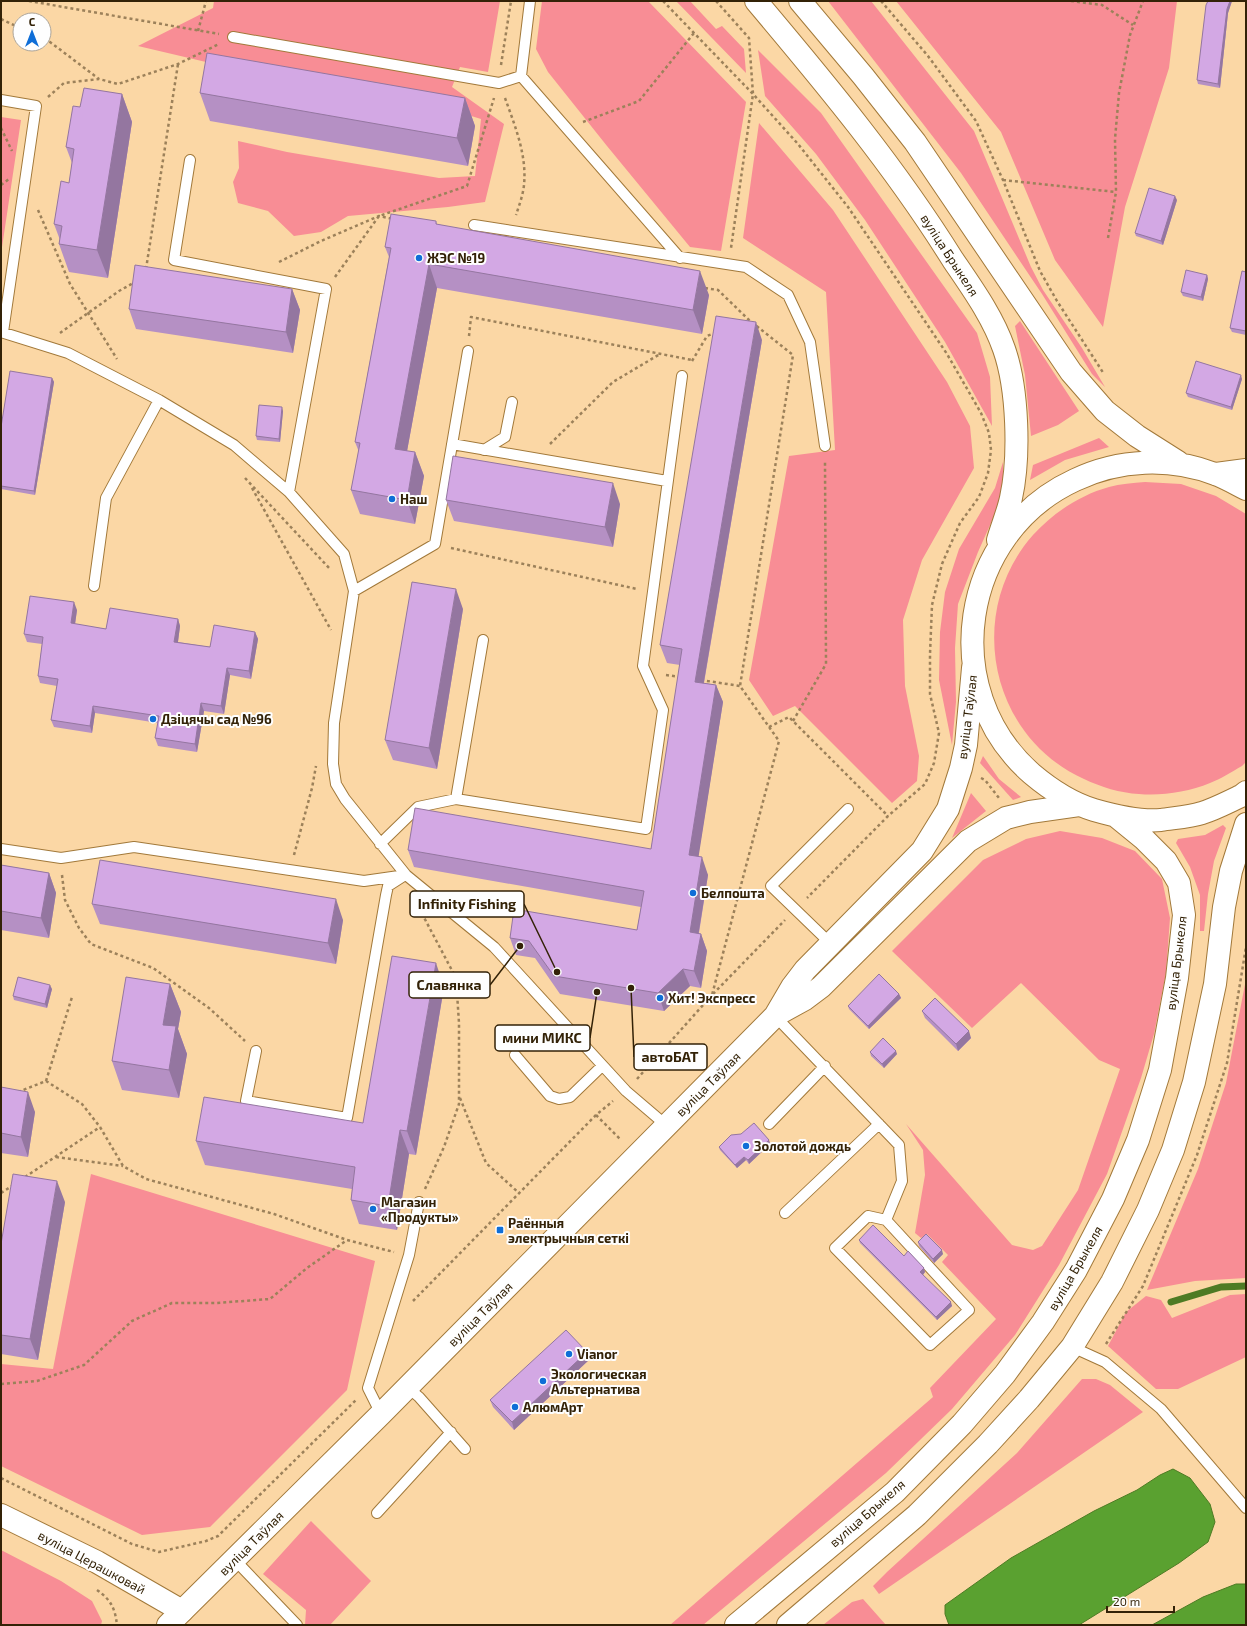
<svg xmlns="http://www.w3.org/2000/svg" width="1247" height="1626" font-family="'Exo 2',sans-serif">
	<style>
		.green { fill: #f88d95 }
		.water { fill: #5aa130; stroke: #4e7b24 }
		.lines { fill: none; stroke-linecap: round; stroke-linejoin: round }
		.stream { stroke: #4e7b24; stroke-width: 7 }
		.service-casing { stroke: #a2793a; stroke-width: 12 }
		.tertiary-casing { stroke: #a2793a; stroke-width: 24 }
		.secondary-casing { stroke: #a2793a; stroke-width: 24 }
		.primary-casing { stroke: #a2793a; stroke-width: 24 }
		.path { stroke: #9c815a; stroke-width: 2.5; stroke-dasharray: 3 3; stroke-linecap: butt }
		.service { stroke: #fff; stroke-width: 10 }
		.tertiary { stroke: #fff; stroke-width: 22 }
		.secondary { stroke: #fff; stroke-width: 22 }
		.primary { stroke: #fff; stroke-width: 22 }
		.wall { fill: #b590c4 }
		.shaded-wall { fill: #9476a0 }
		.building { fill: #d3a8e4; stroke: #9476a0 }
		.poi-dot { fill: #0f6ed7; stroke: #fefefe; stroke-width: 1.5 }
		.labels { text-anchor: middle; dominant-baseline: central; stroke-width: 4; stroke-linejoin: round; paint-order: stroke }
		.street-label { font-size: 13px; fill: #332207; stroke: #fefefe }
		.poi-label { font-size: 13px; font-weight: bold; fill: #332207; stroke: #fefefe; text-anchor: start }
		.leader { fill: none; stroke: #332207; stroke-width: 1.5 }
		.callout-dot { fill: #332207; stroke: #fefefe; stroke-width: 1.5 }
		.callout { fill: #fefefe; stroke: #332207; stroke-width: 1.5 }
		.callout-label { font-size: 14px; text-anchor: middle; font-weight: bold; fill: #332207 }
	</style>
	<rect width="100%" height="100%" fill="#fbd7a5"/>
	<path class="green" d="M214 1H500L488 72 460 67 452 87 504 124 485 202 448 207 348 216 321 232 294 236 268 211 238 203 233 182 239 168 238 141 287 152 439 178 475 176 481 119 384 89 223 66 138 46 213 8Z
		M542 1H648L746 102 721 251 690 247 607 146 548 72 536 49Z
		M676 1H690L716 29 722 26 744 49 746 73Z
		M828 1H871L974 131 1031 267 1043 290 1082 348 1105 387 1092 374 1042 294 961 173Z
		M896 1H1177L1169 68 1125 207 1103 327 1055 260 1001 132Z
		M758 50 821 113 977 333 990 377 992 426 945 342 865 220 816 154 765 96Z
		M1 117 21 120 1 254Z
		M759 123 833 210 947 382 970 426 974 468 922 560 903 620 905 686 919 756 917 781 892 803 795 706 773 716 749 680 789 456 835 450 826 292 743 238Z
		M1020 321 1079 411 1058 425 1031 436 1025 375 1015 326Z
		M1099 438 1109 447 1065 460 1030 480 1033 465Z
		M1003 462V496L978 552 958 604 955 648 956 702 952 745 939 680 940 632 945 592 959 549 995 488Z
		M1145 482 1181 484 1216 496 1246 514V762L1242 766C1231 772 1221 779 1210 783 1188 792 1162 796 1139 794 1120 793 1101 787 1084 779 989 736 965 612 1033 535 1053 513 1080 495 1109 487 1120 484 1133 483 1145 482Z
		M983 756 999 779 1021 797 1013 800 980 763Z
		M971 793 986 811 952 838Z
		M1223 825 1226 828 1214 861 1208 894 1204 931H1200V895L1190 867 1176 843 1178 839 1205 835Z
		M1060 831 1102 838 1135 851 1162 879 1170 918 1166 973 1154 1034 1141 1078 1107 1174 1059 1265 1015 1335 952 1409 886 1473 703 1625H670L933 1397 930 1388 996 1319 942 1262 948 1255 927 1234 921 1238 915 1233 925 1175 923 1150 906 1124 1012 1245 1033 1250 1042 1246 1078 1190 1120 1069 1099 1060 1021 983 972 1028 892 951 983 860 1026 839Z
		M1246 979V1278L1195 1281 1147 1290 1198 1169 1226 1083Z
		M91 1174 375 1261 347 1390 210 1527 142 1535 1 1466V1364L53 1369Z
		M1246 1294V1357L1178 1389H1156L1108 1346 1126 1312 1146 1296 1161 1300 1172 1318 1230 1295Z
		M1082 1379H1096L1110 1385 1143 1412 879 1594 873 1586 887 1572 1017 1453Z
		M311 1521 371 1581 330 1625H305L306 1610 263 1574Z
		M1 1550 61 1581 92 1601 102 1621 101 1625H1Z
		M863 1599 886 1625H823L852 1602Z"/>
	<path class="water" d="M1173 1469 1190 1478 1210 1504 1215 1522 1208 1542 1179 1563 1079 1625H949L945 1614V1605L1011 1558 1094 1511 1137 1490 1160 1475Z
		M1236 1584H1246V1625H1152L1203 1597Z"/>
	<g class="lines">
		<path class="stream" d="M1171 1302 1221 1287 1246 1286"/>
		<g class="service-casing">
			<path id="service" d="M233 37 499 83 521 76 680 258
				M521 76 530 1
				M1 100 36 106 3 332
				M190 160 174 260 326 289 289 492
				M474 225 746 267 788 295 810 342 825 446
				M1 332 68 353 159 400 234 445 289 492 344 554 354 591 334 723 333 764 336 784 345 799 406 875 494 947 626 1091 667 1126
				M452 444 667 481
				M484 450 505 437 512 402
				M94 586 106 498 159 400
				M354 591 435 544 468 351
				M456 799 483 640
				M380 844 418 807 456 799 646 829 663 710 643 666 682 376
				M1 849 61 858 134 847 364 881 406 875
				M831 944 771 886 848 809
				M775 1016 899 1145 902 1181 886 1220
				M256 1051 246 1101 347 1118 386 895 388 886 402 877
				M515 1055 550 1096 559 1099 570 1097 602 1066
				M769 1124 825 1066
				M785 1213 879 1124
				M868 1216 886 1220 969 1310 930 1345 835 1248Z
				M1072 1347 1105 1362 1161 1409 1246 1508
				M407 1387 419 1397 465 1449
				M381 1414 368 1388 409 1255 419 1202
				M377 1513 451 1432
				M234 1559 297 1625"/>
		</g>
		<g class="tertiary-casing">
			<path id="tertiary" d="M1 1515 97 1562 182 1611"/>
		</g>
		<g class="secondary-casing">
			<path id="secondary" d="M1216 474 1246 470
				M776 1015 805 999 821 987 968 841 1006 818 1030 812 1079 805
				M168 1625 381 1414 775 1016 792 987 805 970 922 851 948 809 961 768 966 745 973 668"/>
		</g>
		<g class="primary-casing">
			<path id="primary" d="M756 1C826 84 895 167 953 260 972 288 993 317 1004 349 1018 389 1020 457 1011 498 1008 512 1002 526 998 540
				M800 1 863 76 915 142 1071 372 1105 411 1137 436 1178 462
				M1246 489C1236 484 1226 478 1215 474 1170 457 1119 459 1075 480 960 533 936 690 1032 774 1051 790 1071 803 1094 810 1115 816 1139 822 1161 820 1174 818 1190 817 1202 813 1215 809 1228 802 1241 796L1246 792
				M736 1625 895 1492 962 1424 1005 1374 1043 1322 1076 1270 1113 1199 1138 1140 1160 1070 1177 978 1184 915 1179 883 1166 861 1144 839 1117 817
				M788 1625 917 1515 988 1444 1029 1399 1072 1347 1112 1282 1148 1210 1173 1150 1194 1082 1215 984 1224 907 1231 871 1246 824"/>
		</g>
		<path class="path" d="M29 1 219 34
			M663 1 753 94 798 144 848 207 947 354 981 413 989 433 991 450 988 473 979 497 960 523 942 564 932 605 930 654V694L939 733 934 763 925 784 888 816 807 898
			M716 1 749 38 753 94 731 248
			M881 1 928 56 976 121 1003 180 1040 271 1057 301 1104 374
			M1071 1 1102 5 1133 25
			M1 19 20 28
			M198 31 206 1
			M44 39 50 42 99 79
			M501 65 511 1
			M48 97 64 83 99 79 118 84 178 64 219 44
			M505 98C515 126 527 155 524 185 523 195 519 206 516 215
			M583 122 639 101 694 33
			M1 128 12 151
			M1003 180 1116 192
			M1 185 9 179
			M38 210 70 284 117 359
			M1108 238 1116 192 1115 139 1119 93 1130 35 1143 1
			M279 262 321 241 379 216 393 219
			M146 269 178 64
			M335 277 379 216 467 186 494 98
			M705 288 718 290 749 320 793 355 740 686 779 741 712 995
			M60 333 119 291 135 282
			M469 336 471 317 692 360
			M692 361 707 336 715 333
			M550 444 613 382 660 354
			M245 478 330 569
			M252 488 331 630
			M451 548 637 589
			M666 675 681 677
			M701 680 740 686
			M793 721 826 664 825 462
			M769 727 789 717 888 816
			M981 778 985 780 999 798
			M294 855 312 788 316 766
			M62 875 65 900 79 928 91 944 153 968 209 1008 245 1041
			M419 908 456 978 459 1023V1104L444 1147 425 1189
			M437 975 456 978
			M637 1079 712 995 785 920
			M46 1081 72 997
			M18 1092 46 1081 82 1104 100 1127 123 1166 146 1179 274 1214 347 1240 394 1252
			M460 1098 486 1163 519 1193
			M596 1115 621 1140
			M56 1157 123 1166
			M25 1177 100 1127
			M1 1193 12 1186
			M413 1301 596 1115 613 1101
			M1106 1344 1143 1286 1197 1155 1227 1063 1246 947
			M1 1384 37 1381 84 1365 132 1321 172 1303H216L270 1299 307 1268 347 1240
			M1 1478 132 1544 159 1552 206 1541 218 1536 356 1400
			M97 1590C111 1600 115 1608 117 1625"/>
		<use href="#service" class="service"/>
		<use href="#tertiary" class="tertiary"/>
		<use href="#secondary" class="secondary"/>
		<use href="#primary" class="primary"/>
	</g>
	<path class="wall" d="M1208 1H1232L1228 13 1220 88 1198 84 1197 80Z
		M200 93 465 98 475 126 468 166 210 121Z
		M122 94 132 122 108 278 69 272 59 244 60 240 54 224 69 183 72 163 66 147 80 107Z
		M1177 200 1163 245 1136 236 1135 233Z
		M436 221 437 224 709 295 702 334 437 288 407 451 415 452 424 476 415 524 360 514 351 490 359 452 355 442 389 257 385 247Z
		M1246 272V335L1232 332 1230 328Z
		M1207 275 1208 279 1203 301 1183 296 1181 292Z
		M292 289 300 310 293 353 136 329 129 309Z
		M762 340 704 683 716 685 723 702 698 857 708 875 699 933 701 934 707 951 701 988 690 986 664 1011 560 994 535 958 516 955 510 938 637 930 641 907 414 867 408 850 651 849 680 665 667 663 660 645Z
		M52 378 54 382 35 495 1 489V427Z
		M1242 379 1232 410 1188 397 1186 393Z
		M283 411 280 442 257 440 256 436Z
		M446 500 620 504 613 547 454 521Z
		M463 609 437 769 393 760 385 740Z
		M77 610 75 624 106 629 178 619 180 626 178 642 210 647 255 632 258 639 251 679 230 675 224 714 204 711 197 752 158 746 155 738 158 723 95 713 92 733 54 727 51 720 57 686 40 683 38 676 42 644 27 642 24 634Z
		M1 865 49 873 56 893 49 938 1 930Z
		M92 904 343 920 336 964 100 924Z
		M170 984 181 1012 178 1029 187 1054 179 1098 122 1090 112 1061Z
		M444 987 416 1155 409 1154 397 1230 359 1224 351 1200 352 1189 205 1165 196 1141 363 1123Z
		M52 989 47 1008 14 1000 13 996Z
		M899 994 901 998 869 1029 849 1009 848 1006Z
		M922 1011 971 1038 958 1051 925 1018Z
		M870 1052 897 1054 884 1068 871 1056Z
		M1 1087 35 1112 28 1157 1 1153Z
		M769 1140 770 1144 749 1164 746 1160 737 1168 720 1150 719 1147Z
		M65 1202 38 1360 1 1354V1244Z
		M859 1240 904 1256 925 1272 923 1275 952 1306 937 1320 860 1243Z
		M918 1242 943 1254 934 1263 919 1246Z
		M587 1352 590 1359 514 1430 493 1407 490 1400Z"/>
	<path class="shaded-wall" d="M1230 1H1232L1228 13 1220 88 1218 84 1227 9Z
		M122 94 132 122 108 278 97 250Z
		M465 98 475 126 468 166 457 138Z
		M1175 196 1177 200 1163 245 1161 241Z
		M429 264 437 288 403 473 395 449Z
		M700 271 709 295 702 334 693 310Z
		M1207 275 1208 279 1203 301 1201 297Z
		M292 289 300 310 293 353 286 332Z
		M756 322 762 340 701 699 695 682Z
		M1241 375 1242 379 1232 410 1231 407Z
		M52 378 54 382 35 495 34 491Z
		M282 407 283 411 280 442 279 439Z
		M415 452 424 476 415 524 407 500Z
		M613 483 620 504 613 547 605 527Z
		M456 589 463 609 437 769 429 748Z
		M74 602 77 610 74 631 71 623Z
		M178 619 180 626 177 649 174 642Z
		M255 632 258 639 251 679 249 671Z
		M227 668 230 675 224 714 221 706Z
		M716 685 723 702 696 873 689 855Z
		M201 703 204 711 197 752 195 744Z
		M93 706 95 713 92 733 90 726Z
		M702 857 708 875 696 949 690 932Z
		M49 873 56 893 49 938 41 918Z
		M336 899 343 920 336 964 328 943Z
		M701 934 707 951 701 988 694 971Z
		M436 963 444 987 416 1155 407 1131Z
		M683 969 690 986 664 1011 658 993Z
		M170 984 181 1012 178 1029 187 1054 179 1098 169 1070 163 1025Z
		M50 985 52 989 47 1008 45 1004Z
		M899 994 901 998 869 1029 868 1026Z
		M969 1031 971 1038 958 1051 956 1044Z
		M896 1051 897 1054 884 1068 882 1064Z
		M28 1092 35 1112 28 1157 21 1137Z
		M400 1130 409 1154 397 1230 388 1206Z
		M769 1140 770 1144 749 1164 748 1160Z
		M744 1157 746 1160 737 1168 735 1165Z
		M57 1181 65 1202 38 1360 30 1339Z
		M942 1250 943 1254 934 1263 933 1259Z
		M924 1268 925 1272 922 1276 920 1272Z
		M951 1302 952 1306 937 1320 936 1317Z
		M587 1352 590 1359 514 1430 512 1422Z"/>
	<path class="building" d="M1208 1H1230L1227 9 1218 84 1197 80 1206 5Z
		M207 53 465 98 457 138 200 93Z
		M84 88 122 94 97 250 59 244 62 226 54 224 61 181 69 183 74 149 66 147 73 106 80 107Z
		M1149 188 1175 196 1161 241 1135 233Z
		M391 214 436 221V224L700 271 693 310 429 264 395 449 415 452 407 500 351 490 360 443 355 442 391 248 385 247Z
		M135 265 292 289 286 332 129 309Z
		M1186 270 1207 275 1201 297 1181 292Z
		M1242 271 1246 272V331L1230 328Z
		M716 316 756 322 695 682 716 685 689 855 702 857 690 932 701 934 694 971 683 969 658 993 554 976 529 941 510 938 514 909 637 930 644 891 408 850 415 808 651 849 682 649 660 645Z
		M1196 361 1241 375 1231 407 1186 393Z
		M10 371 52 378 34 491 1 486V427Z
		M259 405 282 407 279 439 256 436Z
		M453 456 613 483 605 527 446 500Z
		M412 582 456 589 429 748 385 740Z
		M30 596 74 602 71 623 106 629 110 608 178 619 174 642 210 647 214 625 255 632 249 671 227 668 221 706 201 703 195 744 155 738 159 716 93 706 90 726 51 720 58 679 38 676 43 637 24 634Z
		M100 860 336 899 328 943 92 904Z
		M1 865 49 873 41 918 1 911Z
		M392 956 436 963 407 1131 400 1130 388 1206 351 1200 355 1167 196 1141 204 1097 363 1123Z
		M879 974 899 994 868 1026 848 1006Z
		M18 977 50 985 45 1004 13 996Z
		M126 977 170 984 163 1025 176 1026 169 1070 112 1061Z
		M935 998 969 1031 956 1044 922 1011Z
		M883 1038 896 1051 882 1064 870 1052Z
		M1 1087 28 1092 21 1137 1 1133Z
		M754 1123 769 1140 748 1160 744 1157 735 1165 719 1147 731 1135 741 1134Z
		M13 1174 57 1181 30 1339 1 1335V1244Z
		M873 1225 904 1256 908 1251 924 1268 920 1272 951 1302 936 1317 859 1240Z
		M926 1234 942 1250 933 1259 918 1242Z
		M566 1330 587 1352 512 1422 490 1400Z"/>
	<g class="poi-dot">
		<circle cx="419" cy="258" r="4"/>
		<circle cx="392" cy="499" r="4"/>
		<circle cx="153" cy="719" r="4"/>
		<circle cx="693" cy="893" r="4"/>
		<circle cx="660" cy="998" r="4"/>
		<circle cx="746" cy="1146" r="4"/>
		<circle cx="373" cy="1209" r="4"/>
		<rect x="496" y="1226" width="8" height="8" rx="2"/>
		<circle cx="569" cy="1354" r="4"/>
		<circle cx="543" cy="1381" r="4"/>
		<circle cx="515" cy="1407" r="4"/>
	</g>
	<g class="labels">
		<g class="street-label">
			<text transform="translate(950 255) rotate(57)">вуліца Брыкеля</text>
			<text transform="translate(967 717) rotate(-83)">вуліца Таўлая</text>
			<text transform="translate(1176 963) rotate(-83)">вуліца Брыкеля</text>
			<text transform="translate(708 1084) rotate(-45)">вуліца Таўлая</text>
			<text transform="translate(1075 1268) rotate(-60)">вуліца Брыкеля</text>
			<text transform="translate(480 1314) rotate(-45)">вуліца Таўлая</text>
			<text transform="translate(867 1513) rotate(-41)">вуліца Брыкеля</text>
			<text transform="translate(251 1543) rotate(-45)">вуліца Таўлая</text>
			<text transform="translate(92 1562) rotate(28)">вуліца Церашковай</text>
		</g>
		<g class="poi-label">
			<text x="427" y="258">ЖЭС №19</text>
			<text x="400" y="499">Наш</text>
			<text x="161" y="719">Дзіцячы сад №96</text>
			<text x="701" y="893">Белпошта</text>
			<text x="668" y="998">Хит! Экспресс</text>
			<text x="754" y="1146">Золотой дождь</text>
			<text x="381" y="1202">Магазин<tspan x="381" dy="15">«Продукты»</tspan></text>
			<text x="508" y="1223">Раённыя<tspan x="508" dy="15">электрычныя сеткі</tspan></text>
			<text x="577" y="1354">Vianor</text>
			<text x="551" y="1374">Экологическая<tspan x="551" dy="15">Альтернатива</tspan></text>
			<text x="523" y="1407">АлюмАрт</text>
		</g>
	</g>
	<path class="leader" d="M557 972L524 904M520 946L490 985M597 992L590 1038M631 988L634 1057"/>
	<g class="callout-dot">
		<circle cx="557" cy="972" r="4"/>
		<circle cx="520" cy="946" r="4"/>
		<circle cx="597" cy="992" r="4"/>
		<circle cx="631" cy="988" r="4"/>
	</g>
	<g class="callout">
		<rect x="410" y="891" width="114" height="26" rx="4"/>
		<rect x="409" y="972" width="81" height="26" rx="4"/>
		<rect x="495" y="1025" width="95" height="26" rx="4"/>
		<rect x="634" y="1044" width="73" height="26" rx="4"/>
	</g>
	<g class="callout-label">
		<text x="467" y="909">Infinity Fishing</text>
		<text x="449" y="990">Славянка</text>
		<text x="542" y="1043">мини МИКС</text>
		<text x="670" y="1062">автоБАТ</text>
	</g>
	<rect width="1247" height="1626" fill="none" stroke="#332207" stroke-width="4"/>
	<g transform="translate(32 32)"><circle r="19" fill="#fefefe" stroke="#ada69b"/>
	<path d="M0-3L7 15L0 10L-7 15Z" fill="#0f6ed7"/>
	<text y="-6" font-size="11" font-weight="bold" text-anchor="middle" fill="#332207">С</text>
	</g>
	<path d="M1107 1606v6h67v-6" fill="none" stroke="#332207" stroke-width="2"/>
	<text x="1113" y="1606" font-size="12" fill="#332207" stroke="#fefefe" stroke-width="3" paint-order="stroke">20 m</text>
</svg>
